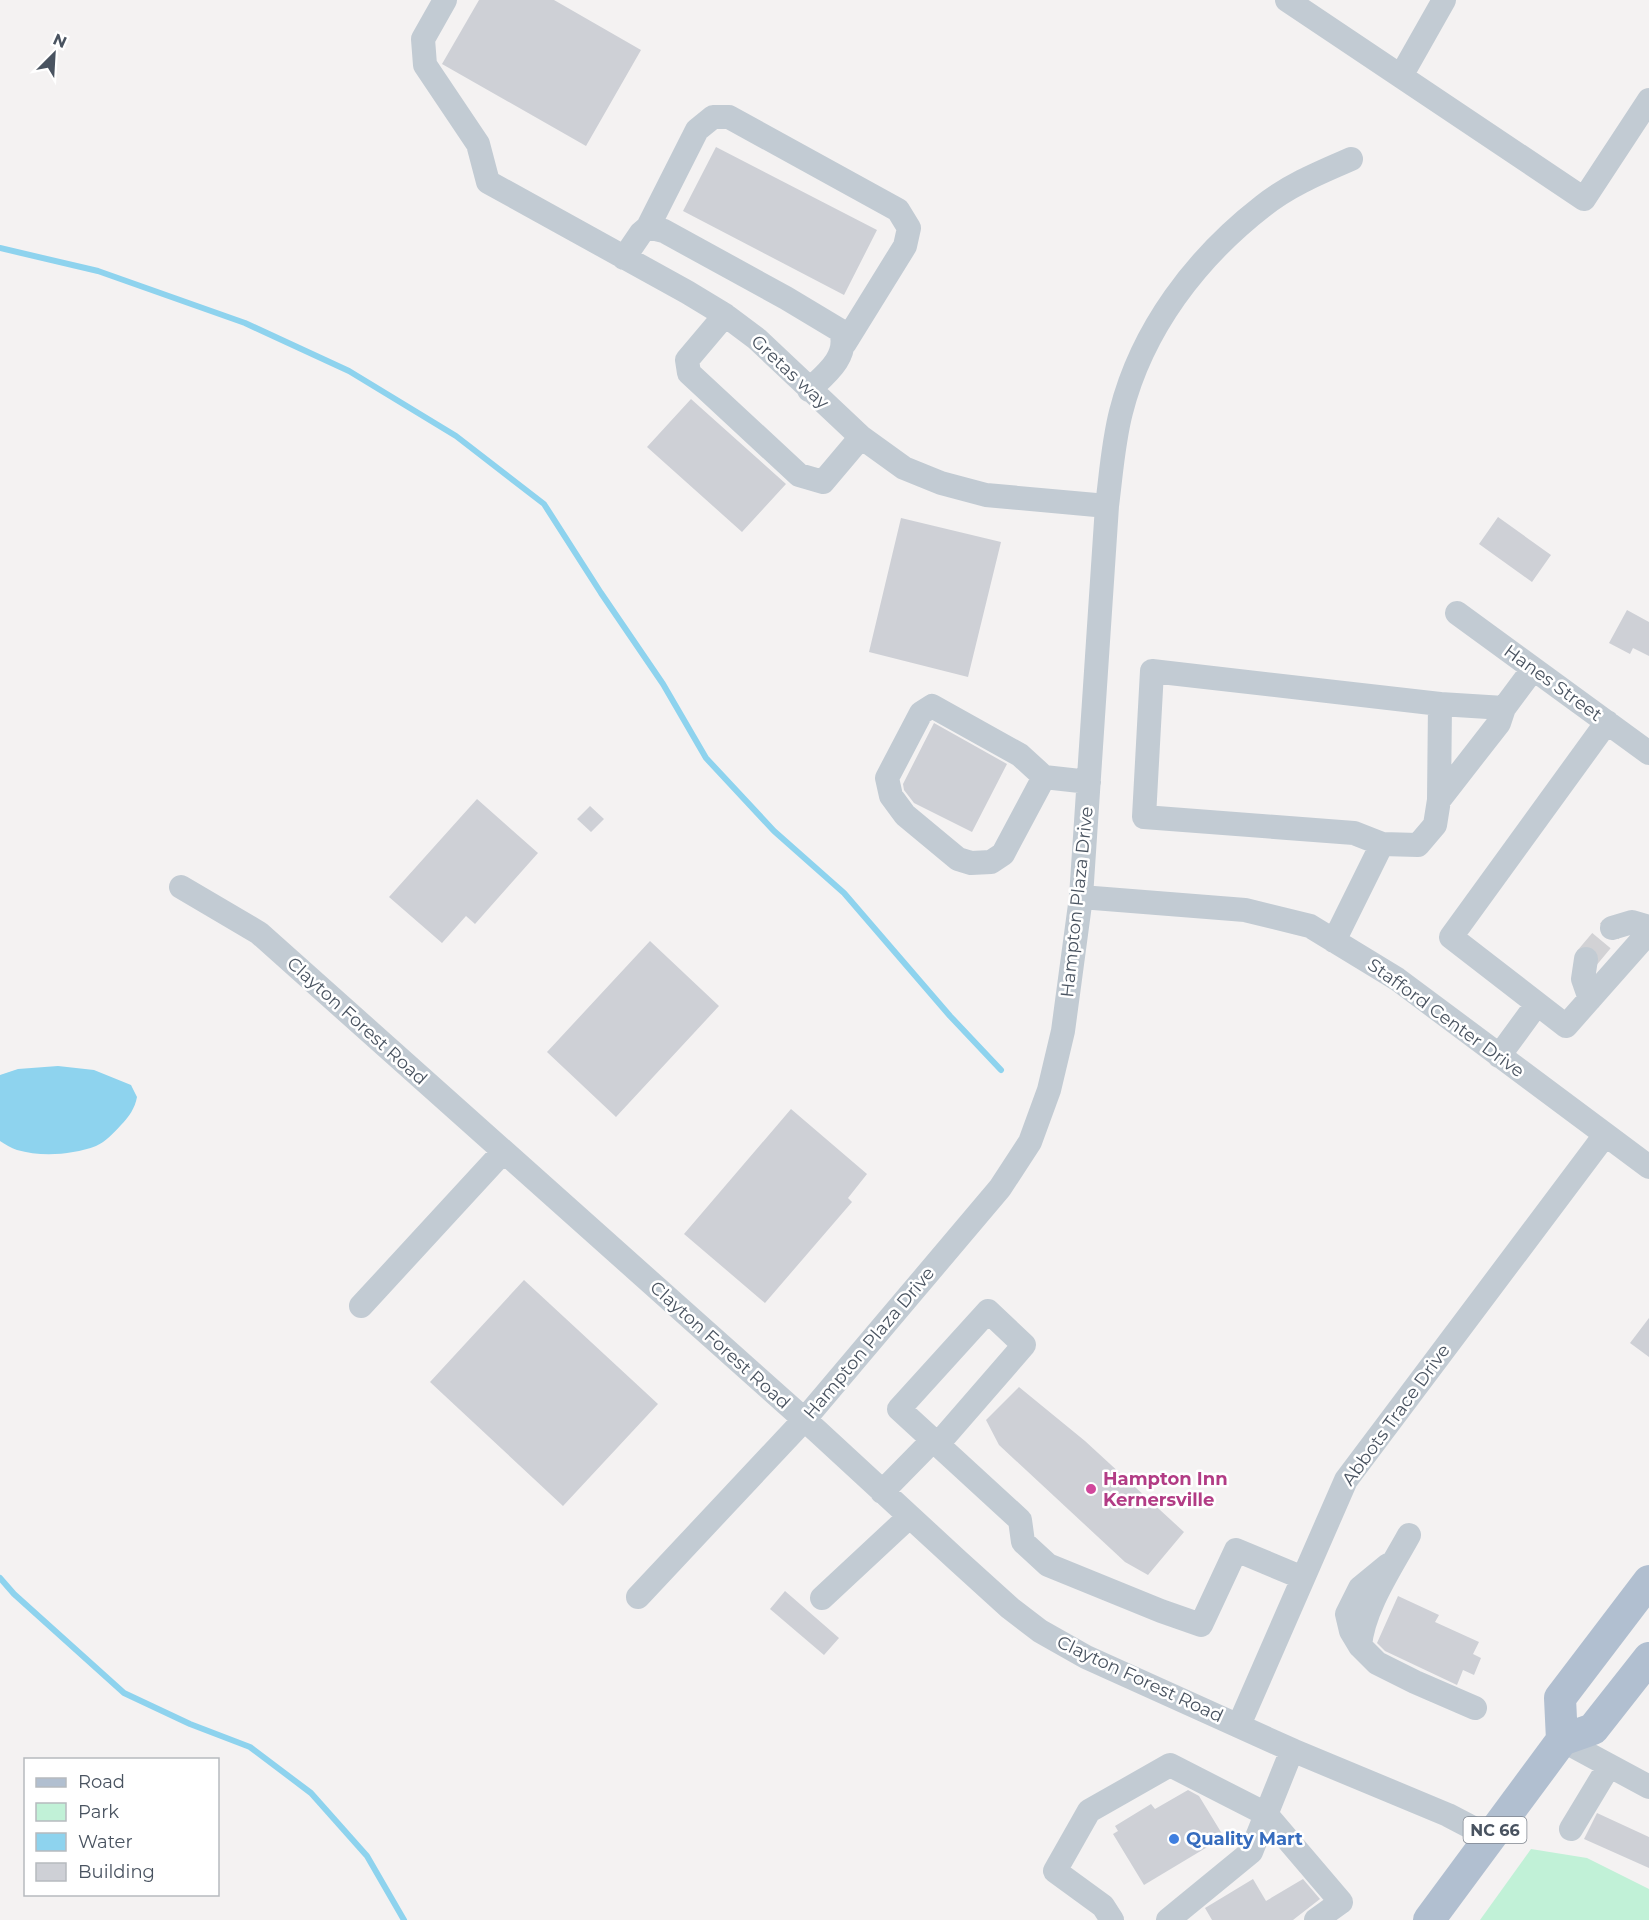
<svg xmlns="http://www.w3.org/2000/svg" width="1649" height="1920" font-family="Montserrat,sans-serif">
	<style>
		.green { fill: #c1f1d7 }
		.water { fill: #8ed3ee }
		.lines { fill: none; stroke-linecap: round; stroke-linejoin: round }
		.stream { stroke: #8ed3ee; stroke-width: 6 }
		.building { fill: #ced0d6 }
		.minor-tunnel { stroke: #d2d2d5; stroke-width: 24; stroke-dasharray: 24 12; stroke-linecap: butt }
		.minor { stroke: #c2cbd3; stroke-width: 24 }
		.major { stroke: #b1bfd0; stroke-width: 32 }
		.hotel-dot { fill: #d1479c; stroke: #fff; stroke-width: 2 }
		.shop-dot { fill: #3f7fe0; stroke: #fff; stroke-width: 2 }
		.labels { text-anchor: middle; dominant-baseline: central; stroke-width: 5; stroke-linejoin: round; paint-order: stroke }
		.shield { fill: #fff; stroke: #808790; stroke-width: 1.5 }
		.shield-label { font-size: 16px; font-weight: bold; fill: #495360 }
		.street-label { font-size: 18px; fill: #495360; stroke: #fff }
		.hotel-label { font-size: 18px; font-weight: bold; fill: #b23c85; stroke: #fff; text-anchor: start }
		.shop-label { font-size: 18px; font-weight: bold; fill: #366cbe; stroke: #fff; text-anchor: start }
	</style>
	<rect width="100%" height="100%" fill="#f4f2f2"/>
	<path class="green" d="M1531 1849 1587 1858 1649 1889V1920H1480Z"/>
	<path class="water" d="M58 1066 94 1070 131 1085 137 1097C135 1108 129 1117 121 1125 114 1133 105 1142 96 1146 72 1155 41 1157 17 1150 11 1148 5 1144 0 1141V1075L18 1069Z"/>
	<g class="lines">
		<path class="stream" d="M0 248 98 271 245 323 349 371 456 436 544 504 601 593 663 684 706 758 774 831 844 893 950 1016 1001 1070
			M0 1578 14 1594 124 1693 190 1724 250 1747 311 1793 367 1856 404 1920"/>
	</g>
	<path class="building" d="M479 0H554L641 50 586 146 442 64Z
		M716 147 877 230 844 295 683 211Z
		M691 399 786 484 742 532 647 447Z
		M1498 517 1551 555 1532 582 1479 544Z
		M901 518 1001 542 968 677 869 652Z
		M1627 610 1649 622V656L1633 648 1630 654 1609 643Z
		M934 723 1007 764 972 832 914 803 904 790 903 784Z
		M477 799 538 853 475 924 466 916 442 943 389 897Z
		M590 806 604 819 591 832 577 819Z
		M650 941 719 1006 616 1117 547 1052Z
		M791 1109 867 1174 848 1198 852 1202 765 1303 684 1234Z
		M524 1280 658 1404 563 1506 430 1382Z
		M1649 1318V1357L1630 1343Z
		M1019 1387 1085 1441 1184 1532 1148 1575 1125 1562 999 1445 986 1420Z
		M785 1591 839 1638 824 1655 770 1609Z
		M1398 1596 1439 1615 1435 1622 1479 1642 1473 1654 1481 1658 1474 1675 1463 1670 1457 1685 1385 1651 1377 1643Z
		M1188 1790 1199 1796 1224 1837 1144 1885 1113 1834 1118 1831 1115 1826 1151 1804 1155 1809Z
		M1597 1813 1649 1837V1868L1584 1839Z
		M1253 1879 1266 1901 1303 1879 1320 1899 1293 1920H1212L1205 1908Z"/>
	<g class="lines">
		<path class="minor-tunnel" d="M1586 959 1612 928"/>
		<path class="minor" d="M445 0 423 39 425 65 478 144 488 182 687 292 725 315 757 339 861 437 904 468 941 483 986 495 1107 506
			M1287 0 1584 199 1649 100
			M1401 76 1444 0
			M648 227 697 130 713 117H729L898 210 909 228 905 246 845 343
			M624 258 641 233 648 227 664 231 786 298 841 331C849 357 826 374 809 390
			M725 315 687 360 689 373 799 475 823 482 861 437
			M1457 613 1649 753
			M1607 722 1451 937 1566 1026 1649 932
			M1044 777 1003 854 991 862 971 863 958 859 905 815 891 796 887 778 921 713 932 706 1020 755 1044 777 1089 782
			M1439 800 1499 723 1504 708
			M1382 844 1354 833 1144 817 1152 671 1440 704
			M181 887 259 933 816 1430 957 1560 1010 1608 1040 1631 1086 1657 1292 1750 1448 1815 1490 1837
			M1081 897 1245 910 1310 926 1397 979 1649 1167
			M1612 928 1632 922 1649 927
			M1334 941 1382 844 1418 845 1435 825 1439 800 1440 704 1504 708 1533 669
			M1586 959 1583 979 1590 999
			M1499 1056 1537 1004
			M361 1306 503 1152
			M938 1444 1024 1345 988 1311 899 1409 1020 1520 1023 1542 1048 1565 1161 1611 1201 1625 1236 1550 1303 1578
			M882 1492 933 1440
			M1409 1535C1391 1568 1363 1609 1360 1646L1377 1663 1415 1682 1475 1708
			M638 1597 804 1420 1000 1188 1030 1142 1049 1090 1063 1031 1081 897 1107 506C1111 475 1113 443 1121 412 1142 329 1196 258 1263 206 1289 185 1321 172 1351 159
			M822 1598 909 1517
			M1360 1646 1351 1631 1347 1614 1360 1588 1388 1565
			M1239 1725 1346 1480 1605 1135
			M1562 1740 1649 1787
			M1571 1829 1609 1766
			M1112 1920 1103 1906 1055 1871 1089 1811 1170 1765 1266 1814 1341 1902 1316 1920
			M1168 1920 1251 1852 1292 1750"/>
		<path class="major" d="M1562 1740 1560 1698 1649 1581
			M1429 1920 1562 1740 1593 1729 1649 1658"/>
	</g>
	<circle class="hotel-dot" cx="1091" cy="1489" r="6"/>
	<circle class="shop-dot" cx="1174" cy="1839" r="6"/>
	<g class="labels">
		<rect class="shield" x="1463.5" y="1817" width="63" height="26" rx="4.5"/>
		<g class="shield-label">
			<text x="1495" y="1830">NC 66</text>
		</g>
		<g class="street-label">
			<text transform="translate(790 372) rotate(43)">Gretas way</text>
			<text transform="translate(1553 683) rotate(36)">Hanes Street</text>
			<text transform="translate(1077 902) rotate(-84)">Hampton Plaza Drive</text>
			<text transform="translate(1446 1018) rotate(36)">Stafford Center Drive</text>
			<text transform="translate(357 1021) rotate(42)">Clayton Forest Road</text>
			<text transform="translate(869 1343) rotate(-50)">Hampton Plaza Drive</text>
			<text transform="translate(720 1345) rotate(42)">Clayton Forest Road</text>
			<text transform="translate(1396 1415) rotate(-54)">Abbots Trace Drive</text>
			<text transform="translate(1140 1679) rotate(25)">Clayton Forest Road</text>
		</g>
		<g class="hotel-label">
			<text x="1103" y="1479">Hampton Inn<tspan x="1103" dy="21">Kernersville</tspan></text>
		</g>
		<g class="shop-label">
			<text x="1186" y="1839">Quality Mart</text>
		</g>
	</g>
	<rect x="24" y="1758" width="195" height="138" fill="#ffffff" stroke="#b6babf" stroke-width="1.5"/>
	<rect x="36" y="1778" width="30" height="9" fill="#b1bfd0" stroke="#b6babf" stroke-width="1.5"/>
	<text x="78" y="1788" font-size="18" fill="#495360">Road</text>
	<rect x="36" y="1803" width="30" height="18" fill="#c1f1d7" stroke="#b6babf" stroke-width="1.5"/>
	<text x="78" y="1818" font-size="18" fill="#495360">Park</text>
	<rect x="36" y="1833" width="30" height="18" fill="#8ed3ee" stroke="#b6babf" stroke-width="1.5"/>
	<text x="78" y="1848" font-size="18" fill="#495360">Water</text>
	<rect x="36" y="1863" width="30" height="18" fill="#ced0d6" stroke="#b6babf" stroke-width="1.5"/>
	<text x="78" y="1878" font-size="18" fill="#495360">Building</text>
	<g transform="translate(54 54) rotate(24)" stroke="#ffffff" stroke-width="4.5" paint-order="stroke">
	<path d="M0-4.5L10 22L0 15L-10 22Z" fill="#495360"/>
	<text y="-9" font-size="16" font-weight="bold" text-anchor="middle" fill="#495360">N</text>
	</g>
</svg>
